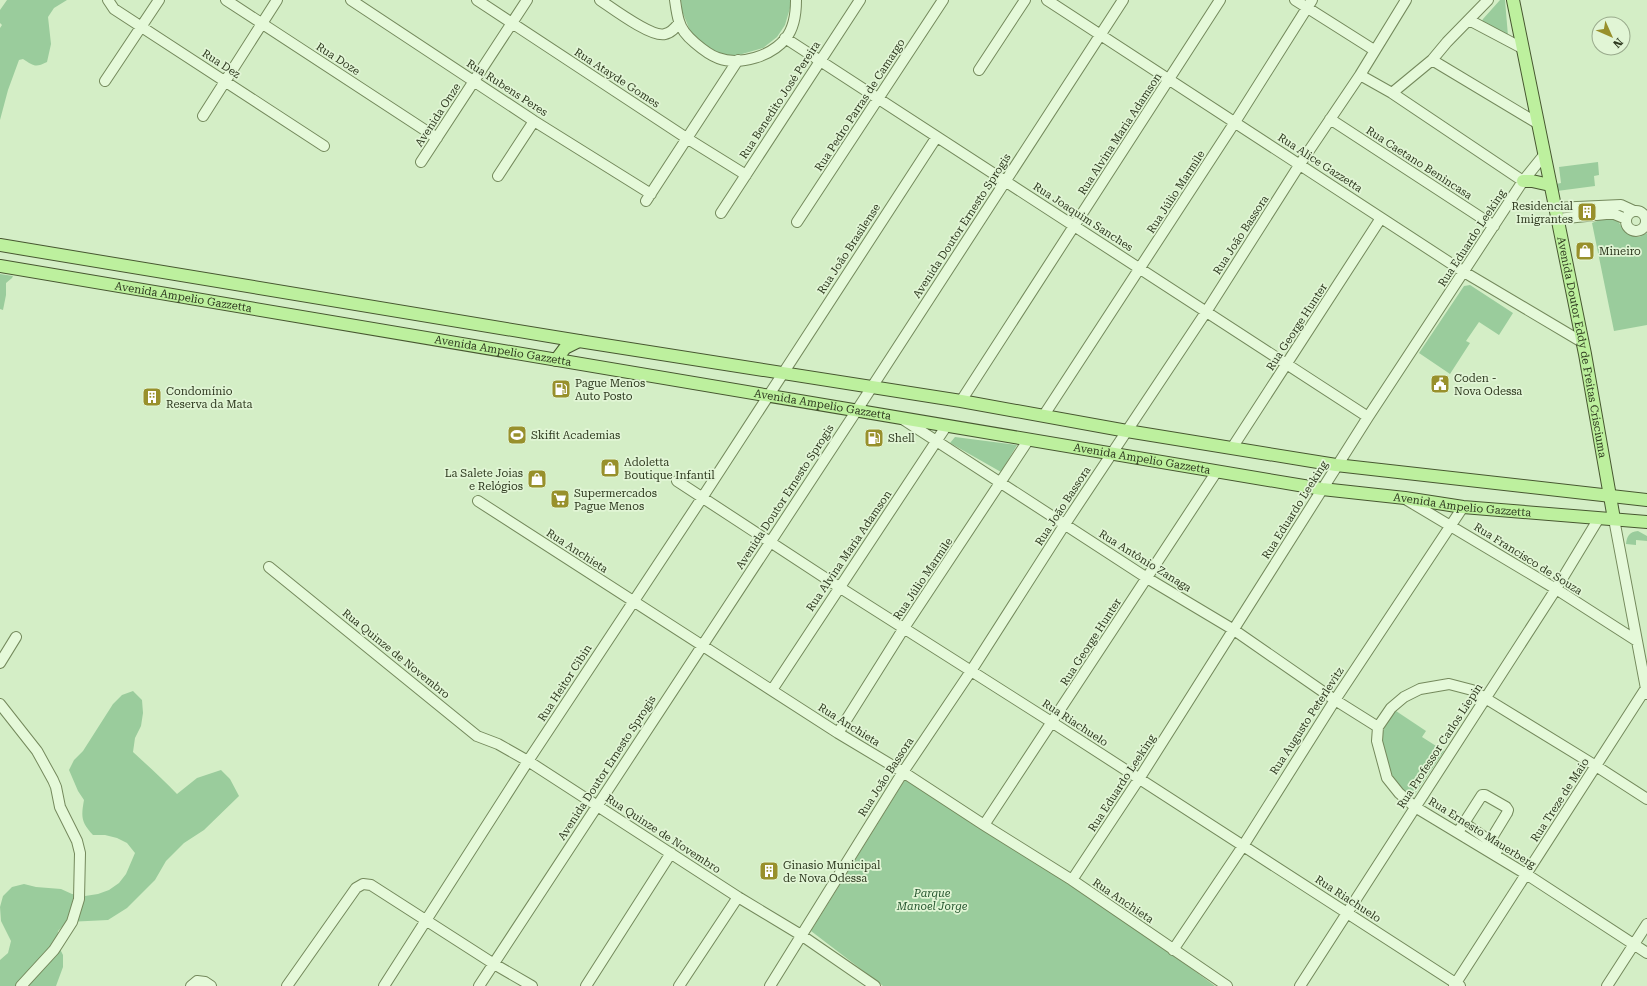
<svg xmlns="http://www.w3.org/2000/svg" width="1647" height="986" font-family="'Roboto Serif',serif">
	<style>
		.green { fill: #9acc9c }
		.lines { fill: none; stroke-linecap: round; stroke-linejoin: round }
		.minor-casing { stroke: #74895c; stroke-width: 12 }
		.major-casing { stroke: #475730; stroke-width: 14 }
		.minor { stroke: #e5f9d9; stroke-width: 10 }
		.major { stroke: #bdf09e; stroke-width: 12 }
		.labels { text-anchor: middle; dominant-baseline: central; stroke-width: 3.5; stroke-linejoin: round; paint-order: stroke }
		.street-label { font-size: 11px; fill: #2e391f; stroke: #e1f5d5 }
		.poi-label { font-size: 11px; fill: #2e391f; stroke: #e1f5d5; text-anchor: start }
		.park-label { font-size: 11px; font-style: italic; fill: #26562f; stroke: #e1f5d5 }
	</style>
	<rect width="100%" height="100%" fill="#d4eec6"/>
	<path class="green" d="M7 0H67L54 8 48 17 51 44 47 62C35 68 34 66 23 59L19 60 8 90 0 120V28L2 25 0 23V10Z
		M681 0H790V8L785 25 777 37 763 48 728 58 718 57 691 33 682 11Z
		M1500 0H1505L1508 36 1482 21 1483 19Z
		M1598 162 1599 175 1594 176 1595 186 1557 191 1556 184 1561 183 1559 167Z
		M1607 217 1618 221 1624 231 1631 236 1639 237 1647 233V325L1614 331 1592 223Z
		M0 274 13 276 12 278 6 283V295L3 310 0 309Z
		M1470 285 1513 313 1499 335 1479 322 1466 341 1470 343 1450 374 1419 353 1464 286Z
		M955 437 1017 445 1001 472 950 443Z
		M1638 531 1647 536V541L1636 540V545L1626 544C1627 536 1629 532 1638 531Z
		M133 691 142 700 143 713 141 726 135 738 133 752C148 766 163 779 177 794L197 778 221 770 230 779 239 796 204 830 184 843 166 861 155 880 127 908 108 920 67 922 58 931 57 943 63 955V967L56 986H0V960L8 953 11 941 1 921 0 907 3 896 12 887 24 884 36 887 61 889 72 894 85 896 98 894 109 890 119 883 126 874 135 853 127 843 117 838 105 835H93C81 822 81 817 84 800L78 791 69 770 74 760 83 751 113 704 122 695Z
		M1396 711 1426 731 1422 737 1444 751 1415 794C1411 793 1404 792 1401 789 1388 778 1378 744 1384 729 1386 723 1392 716 1396 711Z
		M906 778 1070 885 1169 952 1215 986H883L811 931Z"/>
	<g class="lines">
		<g class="minor-casing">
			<path id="minor" d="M108 0 114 9 324 146
				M226 0 437 138
				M351 0 534 121 651 194
				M477 0 688 139 746 175
				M600 0C612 8 652 38 665 34 671 33 675 28 679 23
				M675 0C676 7 677 15 679 21 681 29 689 38 695 43 702 49 709 55 718 58 740 66 772 56 786 38 794 28 796 13 796 0
				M1047 0 1464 272 1582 342
				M1295 0 1374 50
				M1469 20 1522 48
				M785 38 1368 417
				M1432 60 1537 123
				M979 70 1025 0
				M1360 75 1392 93 1523 181
				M105 81 159 0
				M1392 93 1432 60 1447 42 1488 0
				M203 116 277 0
				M1330 119 1494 226
				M421 162 527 0
				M498 176 534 121
				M646 201 738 60
				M1555 208 1621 205 1634 211
				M1626 221a10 10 0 1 1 20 0a10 10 0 1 1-20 0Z
				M721 213 860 0
				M1557 219 1606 214H1614L1626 219
				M797 222 943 0
				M961 401 1220 0
				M1044 415 1235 122 1312 0
				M901 418 1147 578 1234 630 1335 700 1378 727
				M1232 448 1381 218
				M677 481 839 587 1053 723 1460 986
				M1407 500 1556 589 1637 641
				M478 501 838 733 903 772 984 825 1072 880 1227 986
				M1614 519 1647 694
				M269 567 477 736 498 744 528 761 738 897 801 935 875 986
				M0 663 16 637
				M772 690 947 425
				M0 704 37 751 53 780 56 787 60 807 77 841 80 853 79 899 72 922 54 950 21 986
				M838 733 904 628 1029 439
				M1647 799 1596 766 1472 690 1449 684 1420 689 1404 697 1391 708 1378 727 1377 741 1387 778 1399 793 1415 807 1526 874 1647 953
				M1464 823 1482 795H1485L1506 807 1508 810 1507 813 1490 841
				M984 825 1217 471
				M1460 829 1464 823 1497 846 1498 848 1495 855
				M1072 880 1139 779 1368 417 1523 181 1544 155
				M1173 950 1243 846 1335 700 1463 507
				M191 986 197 981 205 982 211 986
				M287 986 356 888 363 884 371 885 494 964 532 986
				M384 986 528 761 702 498 936 138
				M479 986 857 410 1123 0
				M586 986 671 853
				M679 986 738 897
				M770 986 903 772 971 671 1065 524 1206 312 1300 164 1360 75 1406 0
				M1300 986 1556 589 1599 518
				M1454 986 1646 688
				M1607 986 1647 924"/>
		</g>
		<g class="major-casing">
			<g id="major">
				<path id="s1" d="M1513 0 1585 354 1614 519"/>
				<path d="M1523 181H1532L1550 185"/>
				<path d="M0 245 579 341 961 401 1127 431 1336 465 1647 500"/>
				<path id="s2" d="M0 266C441 340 882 414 1322 489L1405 498 1463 507 1647 522"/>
				<path d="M556 360 565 348 579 341"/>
			</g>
		</g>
		<use href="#minor" class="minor"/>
		<use href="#major" class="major"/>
	</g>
	<defs>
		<g id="building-square" transform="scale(1)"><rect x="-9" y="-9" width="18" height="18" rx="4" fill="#98902c" stroke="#e1f5d5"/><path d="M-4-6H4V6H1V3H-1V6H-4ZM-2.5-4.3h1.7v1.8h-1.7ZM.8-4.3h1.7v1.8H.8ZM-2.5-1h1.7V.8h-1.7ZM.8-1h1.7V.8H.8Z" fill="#fff"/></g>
		<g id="shop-square" transform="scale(1)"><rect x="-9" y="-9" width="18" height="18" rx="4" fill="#98902c" stroke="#e1f5d5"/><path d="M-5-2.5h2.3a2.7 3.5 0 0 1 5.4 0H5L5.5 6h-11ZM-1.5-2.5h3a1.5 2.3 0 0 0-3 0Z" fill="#fff"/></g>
		<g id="civic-square" transform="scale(1)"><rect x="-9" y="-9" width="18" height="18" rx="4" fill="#98902c" stroke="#e1f5d5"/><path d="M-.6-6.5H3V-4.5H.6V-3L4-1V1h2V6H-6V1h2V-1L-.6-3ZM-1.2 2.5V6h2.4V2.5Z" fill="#fff"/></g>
		<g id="fuel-square" transform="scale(1)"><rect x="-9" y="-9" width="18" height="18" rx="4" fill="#98902c" stroke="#e1f5d5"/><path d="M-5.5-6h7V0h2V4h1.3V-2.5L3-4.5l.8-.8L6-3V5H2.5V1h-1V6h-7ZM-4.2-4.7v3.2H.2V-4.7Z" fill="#fff"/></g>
		<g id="stadium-square" transform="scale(1)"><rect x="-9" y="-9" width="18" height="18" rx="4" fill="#98902c" stroke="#e1f5d5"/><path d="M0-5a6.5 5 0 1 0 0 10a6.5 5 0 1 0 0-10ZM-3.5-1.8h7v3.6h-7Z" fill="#fff"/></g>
		<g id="supermarket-square" transform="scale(1)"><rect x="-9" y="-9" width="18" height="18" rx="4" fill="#98902c" stroke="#e1f5d5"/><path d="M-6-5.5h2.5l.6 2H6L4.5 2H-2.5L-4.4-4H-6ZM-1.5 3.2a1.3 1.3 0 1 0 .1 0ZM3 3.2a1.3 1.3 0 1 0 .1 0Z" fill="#fff"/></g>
	</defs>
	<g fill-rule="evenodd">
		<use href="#building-square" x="1587" y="212"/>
		<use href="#shop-square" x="1585" y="251"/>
		<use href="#civic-square" x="1440" y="384"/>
		<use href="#fuel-square" x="561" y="389"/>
		<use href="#building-square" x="152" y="397"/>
		<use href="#stadium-square" x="517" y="435"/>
		<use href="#fuel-square" x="874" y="438"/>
		<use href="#shop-square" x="610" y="468"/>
		<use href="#shop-square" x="537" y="479"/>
		<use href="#supermarket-square" x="560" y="499"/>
		<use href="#building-square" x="769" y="871"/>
	</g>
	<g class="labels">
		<g class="street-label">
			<text transform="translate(338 59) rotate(33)">Rua Doze</text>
			<text transform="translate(221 64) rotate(33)">Rua Dez</text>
			<text transform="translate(617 78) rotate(33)">Rua Atayde Gomes</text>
			<text transform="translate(507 88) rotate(33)">Rua Rubens Peres</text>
			<text transform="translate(780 100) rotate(-57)">Rua Benedito José Pereira</text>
			<text transform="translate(860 105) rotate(-57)">Rua Pedro Parras de Camargo</text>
			<text transform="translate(438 115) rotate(-57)">Avenida Onze</text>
			<text transform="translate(1120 134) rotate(-57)">Rua Alvina Maria Adamson</text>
			<text transform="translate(1320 163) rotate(33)">Rua Alice Gazzetta</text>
			<text transform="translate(1419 163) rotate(33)">Rua Caetano Benincasa</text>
			<text transform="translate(1176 192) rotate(-57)">Rua Júlio Marmile</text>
			<text transform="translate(1083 217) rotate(33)">Rua Joaquim Sanches</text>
			<text transform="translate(962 226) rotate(-57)">Avenida Doutor Ernesto Sprogis</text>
			<text transform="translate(1241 235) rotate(-57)">Rua João Bassora</text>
			<text transform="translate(1472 238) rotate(-57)">Rua Eduardo Leeking</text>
			<text transform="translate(849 249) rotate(-57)">Rua João Brasilense</text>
			<text stroke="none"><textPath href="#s2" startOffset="186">Avenida Ampelio Gazzetta</textPath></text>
			<text transform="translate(1297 327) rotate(-57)">Rua George Hunter</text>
			<text stroke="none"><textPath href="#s1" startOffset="354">Avenida Doutor Eddy de Freitas Crisciuma</textPath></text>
			<text stroke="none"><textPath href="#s2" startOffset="510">Avenida Ampelio Gazzetta</textPath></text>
			<text stroke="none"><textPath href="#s2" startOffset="834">Avenida Ampelio Gazzetta</textPath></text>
			<text stroke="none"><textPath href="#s2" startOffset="1158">Avenida Ampelio Gazzetta</textPath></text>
			<text transform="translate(785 497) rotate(-57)">Avenida Doutor Ernesto Sprogis</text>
			<text stroke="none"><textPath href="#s2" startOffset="1482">Avenida Ampelio Gazzetta</textPath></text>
			<text transform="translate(1063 506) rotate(-57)">Rua João Bassora</text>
			<text transform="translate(1295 510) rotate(-58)">Rua Eduardo Leeking</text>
			<text transform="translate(577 551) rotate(33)">Rua Anchieta</text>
			<text transform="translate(849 551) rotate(-56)">Rua Alvina Maria Adamson</text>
			<text transform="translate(1528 559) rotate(32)">Rua Francisco de Souza</text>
			<text transform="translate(1145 561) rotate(32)">Rua Antônio Zanaga</text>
			<text transform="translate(923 579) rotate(-56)">Rua Júlio Marmile</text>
			<text transform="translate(1091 642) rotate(-57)">Rua George Hunter</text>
			<text transform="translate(396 654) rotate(39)">Rua Quinze de Novembro</text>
			<text transform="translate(565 683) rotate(-57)">Rua Heitor Cibin</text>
			<text transform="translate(1307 721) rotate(-57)">Rua Augusto Peterlevitz</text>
			<text transform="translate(1075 723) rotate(33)">Rua Riachuelo</text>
			<text transform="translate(849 725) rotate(32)">Rua Anchieta</text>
			<text transform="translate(1440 746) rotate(-57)">Rua Professor Carlos Liepin</text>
			<text transform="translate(607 768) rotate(-57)">Avenida Doutor Ernesto Sprogis</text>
			<text transform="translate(886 777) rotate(-57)">Rua João Bassora</text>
			<text transform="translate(1122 783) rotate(-57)">Rua Eduardo Leeking</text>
			<text transform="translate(1560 800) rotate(-57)">Rua Treze de Maio</text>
			<text transform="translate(1482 833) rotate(32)">Rua Ernesto Mauerberg</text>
			<text transform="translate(663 834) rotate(33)">Rua Quinze de Novembro</text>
			<text transform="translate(1348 899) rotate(33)">Rua Riachuelo</text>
			<text transform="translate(1123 901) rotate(34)">Rua Anchieta</text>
		</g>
		<g class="poi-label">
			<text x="1573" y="206" text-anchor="end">Residencial<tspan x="1573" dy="13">Imigrantes</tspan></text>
			<text x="1599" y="251">Mineiro</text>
			<text x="1454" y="378">Coden -<tspan x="1454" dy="13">Nova Odessa</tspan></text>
			<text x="575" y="383">Pague Menos<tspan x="575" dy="13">Auto Posto</tspan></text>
			<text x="166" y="391">Condomínio<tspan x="166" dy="13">Reserva da Mata</tspan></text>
			<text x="531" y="435">Skifit Academias</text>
			<text x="888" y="438">Shell</text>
			<text x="624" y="462">Adoletta<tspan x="624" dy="13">Boutique Infantil</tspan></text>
			<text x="523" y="473" text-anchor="end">La Salete Joias<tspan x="523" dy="13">e Relógios</tspan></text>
			<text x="574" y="493">Supermercados<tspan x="574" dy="13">Pague Menos</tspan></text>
			<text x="783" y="865">Ginasio Municipal<tspan x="783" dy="13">de Nova Odessa</tspan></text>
		</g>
		<g class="park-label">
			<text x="932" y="893">Parque<tspan x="932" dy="13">Manoel Jorge</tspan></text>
		</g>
	</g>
	<g transform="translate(1611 36) rotate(135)"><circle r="19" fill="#e1f5d5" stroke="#99aa8c"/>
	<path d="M0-3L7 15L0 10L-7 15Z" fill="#98902c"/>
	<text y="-6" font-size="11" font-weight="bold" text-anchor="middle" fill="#2e391f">N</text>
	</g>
</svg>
